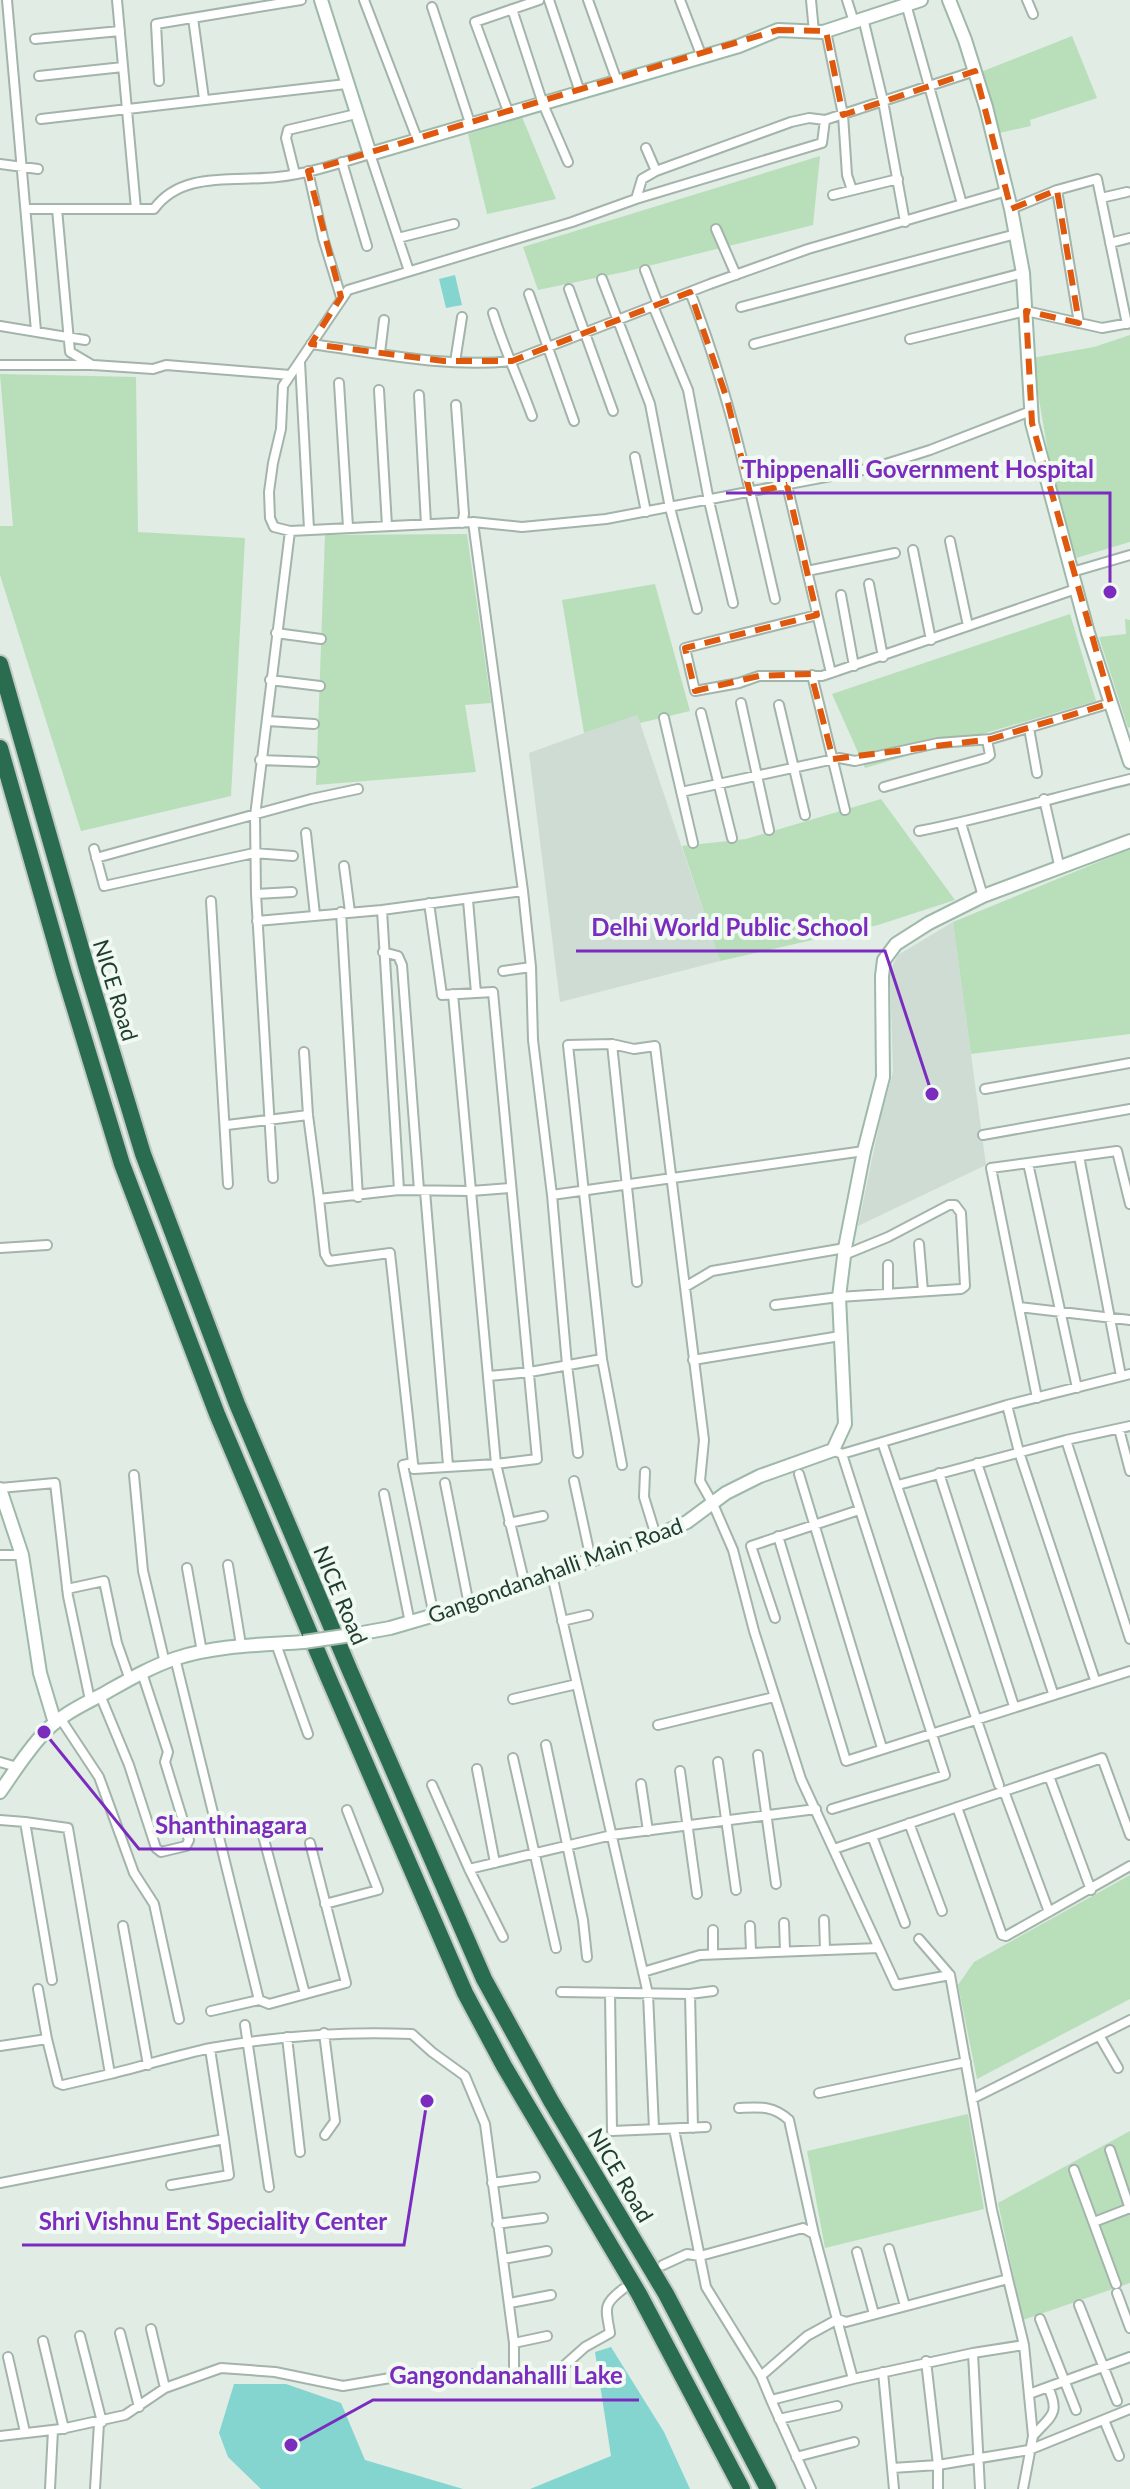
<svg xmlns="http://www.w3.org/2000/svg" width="1130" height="2489" font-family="Lato,sans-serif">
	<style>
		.built { fill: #cedcd3 }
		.green { fill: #b8dfba }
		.water { fill: #84d5d0 }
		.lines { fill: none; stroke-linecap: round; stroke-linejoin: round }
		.street-casing { stroke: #a3b4aa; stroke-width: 12 }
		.secondary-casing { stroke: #9eb9aa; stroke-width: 16 }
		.highway-casing { stroke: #c1c9c5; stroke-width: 20 }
		.street { stroke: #fff; stroke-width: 8 }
		.secondary { stroke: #fff; stroke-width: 12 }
		.highway { stroke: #296c50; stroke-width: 16 }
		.secondary-bridge-casing { stroke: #9eb9aa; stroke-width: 16; stroke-linecap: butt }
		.secondary-bridge { stroke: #fff; stroke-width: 12 }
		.marked { fill: none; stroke: #de580e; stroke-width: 6; stroke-dasharray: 16 10; stroke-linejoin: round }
		.labels { text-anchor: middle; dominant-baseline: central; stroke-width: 8; stroke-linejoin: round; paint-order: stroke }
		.street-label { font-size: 22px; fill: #203e2f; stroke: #f1f9f3 }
		.leader { fill: none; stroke: #7b2cbf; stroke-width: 3 }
		.callout-dot { fill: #7b2cbf; stroke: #f1f9f3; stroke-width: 3 }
		.callout-label { font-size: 24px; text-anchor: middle; font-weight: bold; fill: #7b2cbf; stroke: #f1f9f3; stroke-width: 8; stroke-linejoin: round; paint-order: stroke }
	</style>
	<rect width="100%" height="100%" fill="#e0ece4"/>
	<path class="built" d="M637 714 720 961 560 1002 529 753Z
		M953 922 986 1165 858 1226 881 1116 893 1072 890 970 898 955Z"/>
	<path class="green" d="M1072 36 1097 98 1030 120 1031 126 999 133 981 72Z
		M522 117 556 199 487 214 468 134Z
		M820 156 813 225 624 272 538 290 523 247Z
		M1130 335V542L1076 558 1049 458 1032 358 1094 347Z
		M0 374 136 377 138 532 245 538 231 796 81 831 0 575V526H13Z
		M467 534 491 703 465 705 476 772 316 785 325 535Z
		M655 584 690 711 640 723 637 715 584 733 562 600Z
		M1070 614 1096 701 865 768 832 694Z
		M1125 619 1130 620V727L1128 728 1099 637 1126 634Z
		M881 799 955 900 878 925 720 961 682 846 746 839Z
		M1130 849V1034L971 1054 953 922Z
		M1130 1875V1999L977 2079 958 1985 974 1962Z
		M968 2114 984 2209 825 2248 807 2151Z
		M1130 2131V2283L1023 2320 998 2203Z"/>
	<path class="water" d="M455 275 462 305 446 308 439 279Z
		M611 2347 664 2432 690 2489H530L611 2456 595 2352Z
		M234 2384H286L341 2403 365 2460 463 2489H261L228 2457 219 2433Z"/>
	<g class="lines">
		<g class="street-casing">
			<path id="street" d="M7 0 36 331
				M117 0 136 209
				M364 0 418 141
				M549 0 580 92
				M588 0 617 81
				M680 0 702 57
				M811 0 814 32
				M847 0 854 22
				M1027 0 1033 14
				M906 4 962 204
				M432 7 471 126
				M512 9 543 104 568 162
				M193 18 204 99
				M863 18 883 101 905 222
				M826 31 843 115 847 175 852 190
				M35 39 120 31
				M975 71 825 120 809 118 791 122 656 171 642 179 636 199 572 222 348 290 283 386 281 429 273 463 269 492 270 518 274 527 290 531 473 522 522 527 606 519 873 468 930 450 1031 411
				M39 76 123 67
				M159 81 156 24 301 0
				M509 114 475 22 539 0
				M41 119 346 84
				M646 148 656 171
				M342 162 367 246
				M0 164 38 169
				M308 171 323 238 341 297
				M295 174 286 138 288 130 356 114
				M1057 190 1079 323
				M833 195 898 179
				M1101 198 1127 192
				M636 199 822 143 825 120
				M26 209H154C182 170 236 182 277 177 308 174 340 163 370 154L409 271
				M57 209 70 352 92 365
				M1011 209 1057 190 1097 179 1127 324
				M716 229 736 275
				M398 238 454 224
				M1110 243 1130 238
				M645 270 658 304
				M602 279 650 404 670 508 697 609
				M569 289 613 411
				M690 292C729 391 751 495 775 599
				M529 294 574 421
				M653 306 688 390 709 501 733 603
				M741 307 1016 234
				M493 313C504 349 519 380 532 416
				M0 326 85 340
				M910 339 1026 311 1102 328 1130 323
				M311 344C377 353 446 368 512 361L710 284 808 249 1007 191
				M754 344 1023 273
				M380 353 384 320
				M300 362 309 529
				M455 362 462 317
				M0 365H93L153 369 166 365 290 375
				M339 383 348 527
				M379 390 387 526
				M419 395 426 524
				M456 405 464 514 462 523
				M635 457 646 512
				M787 485 831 673
				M473 522 523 891 531 967 533 1040 552 1195 567 1365 578 1453
				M950 541 968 626
				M913 550 931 640
				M807 571 895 553
				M1072 572 1130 555
				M869 584 883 657
				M841 595 854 666
				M817 615 685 648 695 691 739 683 759 676H822L831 673 1076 589
				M276 633 321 639
				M812 675 845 810
				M270 680 320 686
				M741 703 769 830
				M779 705 805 815
				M701 713 732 838
				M664 718 693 843
				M268 721 314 724
				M1029 728 1037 773
				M260 760 314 762
				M884 787 986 758 990 755 987 740
				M681 792 839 758 855 761 938 743 991 739 1111 703
				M1044 799 1060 869
				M961 823 983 896
				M919 831C991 817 1059 796 1130 779
				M306 833 315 915
				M94 849 104 886 254 853 293 856
				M96 858 311 799 358 789
				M344 866 350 912
				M256 894 292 892
				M468 900 476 993
				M211 901 228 1184
				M341 912 358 1197
				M257 921 382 910 523 891
				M383 952 398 956 402 965 419 1190
				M503 971 531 967
				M453 994 471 1191 511 1188
				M612 1044 634 1049 655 1046 704 1440 700 1481 713 1504 733 1550 754 1631 801 1779 896 1985 950 1975 992 2210 1008 2279 846 2322 838 2319 807 2336 761 2376 706 2287 674 2129
				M304 1052 308 1115 319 1199 399 1190 382 910
				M985 1089 1130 1063
				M227 1125 308 1115
				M983 1135 1130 1109
				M1079 1156 1121 1376
				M1028 1163 1077 1388
				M273 1178 256 894 255 816 290 531
				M399 1190 471 1191 496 1464 537 1459 493 992 442 995 429 903
				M425 1191 448 1465
				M552 1195 864 1151
				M319 1199 325 1254 329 1261 390 1253 413 1463 403 1465 434 1616
				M919 1244 923 1291
				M0 1248 47 1245
				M685 1287 712 1271 845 1248
				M888 1293V1265
				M775 1305 839 1297 961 1289 965 1286 961 1213 955 1205H949L888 1237 844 1255
				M1019 1307 1130 1320
				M602 1359 622 1465
				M693 1360 840 1336
				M489 1376 530 1372 602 1359 568 1045 612 1044 637 1282
				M1037 1398 991 1168 1117 1151 1130 1204
				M1007 1405 1019 1452 1095 1680
				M1119 1429 1130 1471
				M1066 1440 1130 1639
				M882 1442 999 1785
				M842 1454 1007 1405 1130 1374
				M413 1463 414 1469 496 1464 525 1585
				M977 1463 1053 1693
				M645 1472 644 1497 656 1536
				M939 1473 1014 1706
				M799 1474 882 1748
				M134 1475 143 1571 165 1663
				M574 1481 591 1560
				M445 1483 469 1605
				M898 1485 1066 1440 1130 1426
				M0 1488 55 1483 68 1596 90 1700
				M384 1494 410 1623
				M509 1523 543 1516
				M778 1536 846 1761 1130 1671
				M0 1555H22
				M228 1565 241 1645
				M187 1568 202 1652
				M552 1575 648 1994 654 2128
				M67 1589 104 1581 117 1643 130 1680
				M775 1618 751 1546 859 1510
				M562 1621 588 1615
				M276 1644 308 1734
				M175 1658 259 2000 269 2004 346 1983 310 1843
				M100 1695 129 1765 156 1848 161 1852 186 1846 189 1840 165 1762 168 1752 142 1673
				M513 1699 577 1684
				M60 1718 99 1777 134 1873 154 1904 179 2019
				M658 1725 774 1697
				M546 1745 583 1920 587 1957
				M758 1755 776 1884
				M513 1758 556 1948
				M0 1762 17 1767
				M718 1762 736 1890
				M477 1769 495 1863
				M680 1771 697 1894
				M1049 1776 1091 1890
				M641 1784 648 1831
				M432 1785 469 1869 503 1937
				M1004 1791 1049 1912
				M957 1807 1002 1935 1006 1936 1130 1866
				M832 1809 945 1775 842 1454 833 1450
				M0 1820 25 1822 52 1980
				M25 1822 68 1828 110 2074C144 2066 177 2055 211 2048 278 2036 345 2031 412 2034L432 2052 465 2076 485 2124 514 2343 547 2336
				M909 1823 942 1911
				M261 1828 305 1994
				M872 1836 905 1923
				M834 1849 1102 1758 1130 1835
				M469 1869 612 1835 816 1809
				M325 1904 378 1890 347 1810
				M824 1920 825 1950
				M784 1923 785 1951
				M123 1926 148 2065
				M750 1926 751 1952
				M713 1930V1954
				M919 1939 950 1975
				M643 1972 700 1955 879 1948
				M561 1992 690 1994 713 1991
				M610 1993 612 2131 706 2127
				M690 1994 693 2128
				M211 2011 259 2000
				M245 2025 269 2187
				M324 2033 335 2121 325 2135
				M287 2037 300 2152
				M1100 2037 1118 2068
				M47 2039 58 2083 63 2085 110 2074
				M0 2046 47 2039 38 1989
				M819 2093 966 2062
				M972 2099 1130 2020
				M739 2108C759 2107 773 2105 789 2120L814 2234 853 2379 771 2400 761 2376
				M1110 2150 1130 2209
				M1074 2170 1116 2284
				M0 2183 224 2139 210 2049
				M492 2183 535 2177
				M171 2185 229 2175 224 2139
				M1094 2222 1130 2208
				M497 2224 543 2218
				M889 2249 905 2306
				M857 2252 874 2314
				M503 2259 547 2251
				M663 2265 687 2254 700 2256 803 2228 814 2234
				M1008 2279 1024 2345 1033 2436 1023 2489
				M1117 2293 1130 2328
				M510 2303 551 2295
				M1079 2305 1117 2401
				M1040 2319 1076 2410
				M151 2329 165 2388
				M120 2333 139 2407
				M80 2336 102 2422
				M43 2341 64 2429
				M514 2343V2376
				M8 2357 25 2432
				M926 2361 938 2465 1029 2450 1130 2409
				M883 2372 892 2468 938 2465V2489
				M853 2379 973 2353
				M1029 2394 1130 2357
				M771 2400 811 2489
				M779 2419 837 2406
				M1104 2420 1119 2456
				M0 2436 61 2429 125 2415 165 2388 221 2368 275 2372 343 2386 408 2375 501 2374 525 2379 541 2378 557 2372 585 2347 610 2333C606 2308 602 2305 623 2289
				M1033 2436C1050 2416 1061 2415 1048 2387
				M796 2457 854 2442
				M892 2468 894 2489
				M50 2489 53 2430
				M95 2489 99 2423
				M980 2489 973 2353 1024 2345"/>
		</g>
		<g class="secondary-casing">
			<path id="secondary" d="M321 0 370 154 739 46 778 30 823 32 921 0
				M949 0 965 40 986 107 1011 209 1023 273 1032 423 1088 633 1130 762
				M0 1489 22 1555 40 1673 55 1723
				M351 1635 390 1628 469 1605 656 1536 687 1522 726 1493 760 1476 833 1450 845 1424 839 1297 845 1248 864 1151 883 1077 882 976 884 960 896 944 929 923 983 896 1130 841
				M0 1792C14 1772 27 1751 44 1733 60 1715 84 1704 105 1693 128 1680 152 1666 177 1658 218 1645 261 1645 304 1642"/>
		</g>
		<g class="highway-casing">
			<path id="highway" d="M0 664 87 969 143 1154 237 1404 350 1671 484 1979 551 2101 666 2294 768 2489
				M0 748 64 973 122 1164 217 1414 329 1679 465 1993 504 2066 639 2294 742 2489"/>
		</g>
		<use href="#street" class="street"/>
		<use href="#secondary" class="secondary"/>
		<use href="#highway" class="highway"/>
		<g class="secondary-bridge-casing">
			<path id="secondary-bridge" d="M304 1642 351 1635"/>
		</g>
		<use href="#secondary-bridge" class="secondary-bridge"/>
	</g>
	<path class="marked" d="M778 30 826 31 843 115 975 71 1011 209 1057 190 1079 323 1026 311 1032 423 1111 703 991 739 833 759 811 674 759 676 695 691 685 648 817 615 787 485 750 493 727 399 690 292 512 361H444L311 344 341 297 308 171Z"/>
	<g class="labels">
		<g class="street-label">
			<text transform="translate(116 990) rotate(73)">NICE Road</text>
			<text transform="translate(555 1570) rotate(-20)">Gangondanahalli Main Road</text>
			<text transform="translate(341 1595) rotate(67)">NICE Road</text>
			<text transform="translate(621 2175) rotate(59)">NICE Road</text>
		</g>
	</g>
	<path class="leader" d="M1110 592L1110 493H726M932 1094L885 951H576M44 1732L139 1849H323M427 2101L404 2245H22M291 2445L373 2400H639"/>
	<g class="callout-dot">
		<circle cx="1110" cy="592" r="8"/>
		<circle cx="932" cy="1094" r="8"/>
		<circle cx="44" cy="1732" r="8"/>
		<circle cx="427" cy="2101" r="8"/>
		<circle cx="291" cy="2445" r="8"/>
	</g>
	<g class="callout-label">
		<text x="918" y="478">Thippenalli Government Hospital</text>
		<text x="730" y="936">Delhi World Public School</text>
		<text x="231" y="1834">Shanthinagara</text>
		<text x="213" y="2230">Shri Vishnu Ent Speciality Center</text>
		<text x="506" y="2384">Gangondanahalli Lake</text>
	</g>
</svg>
